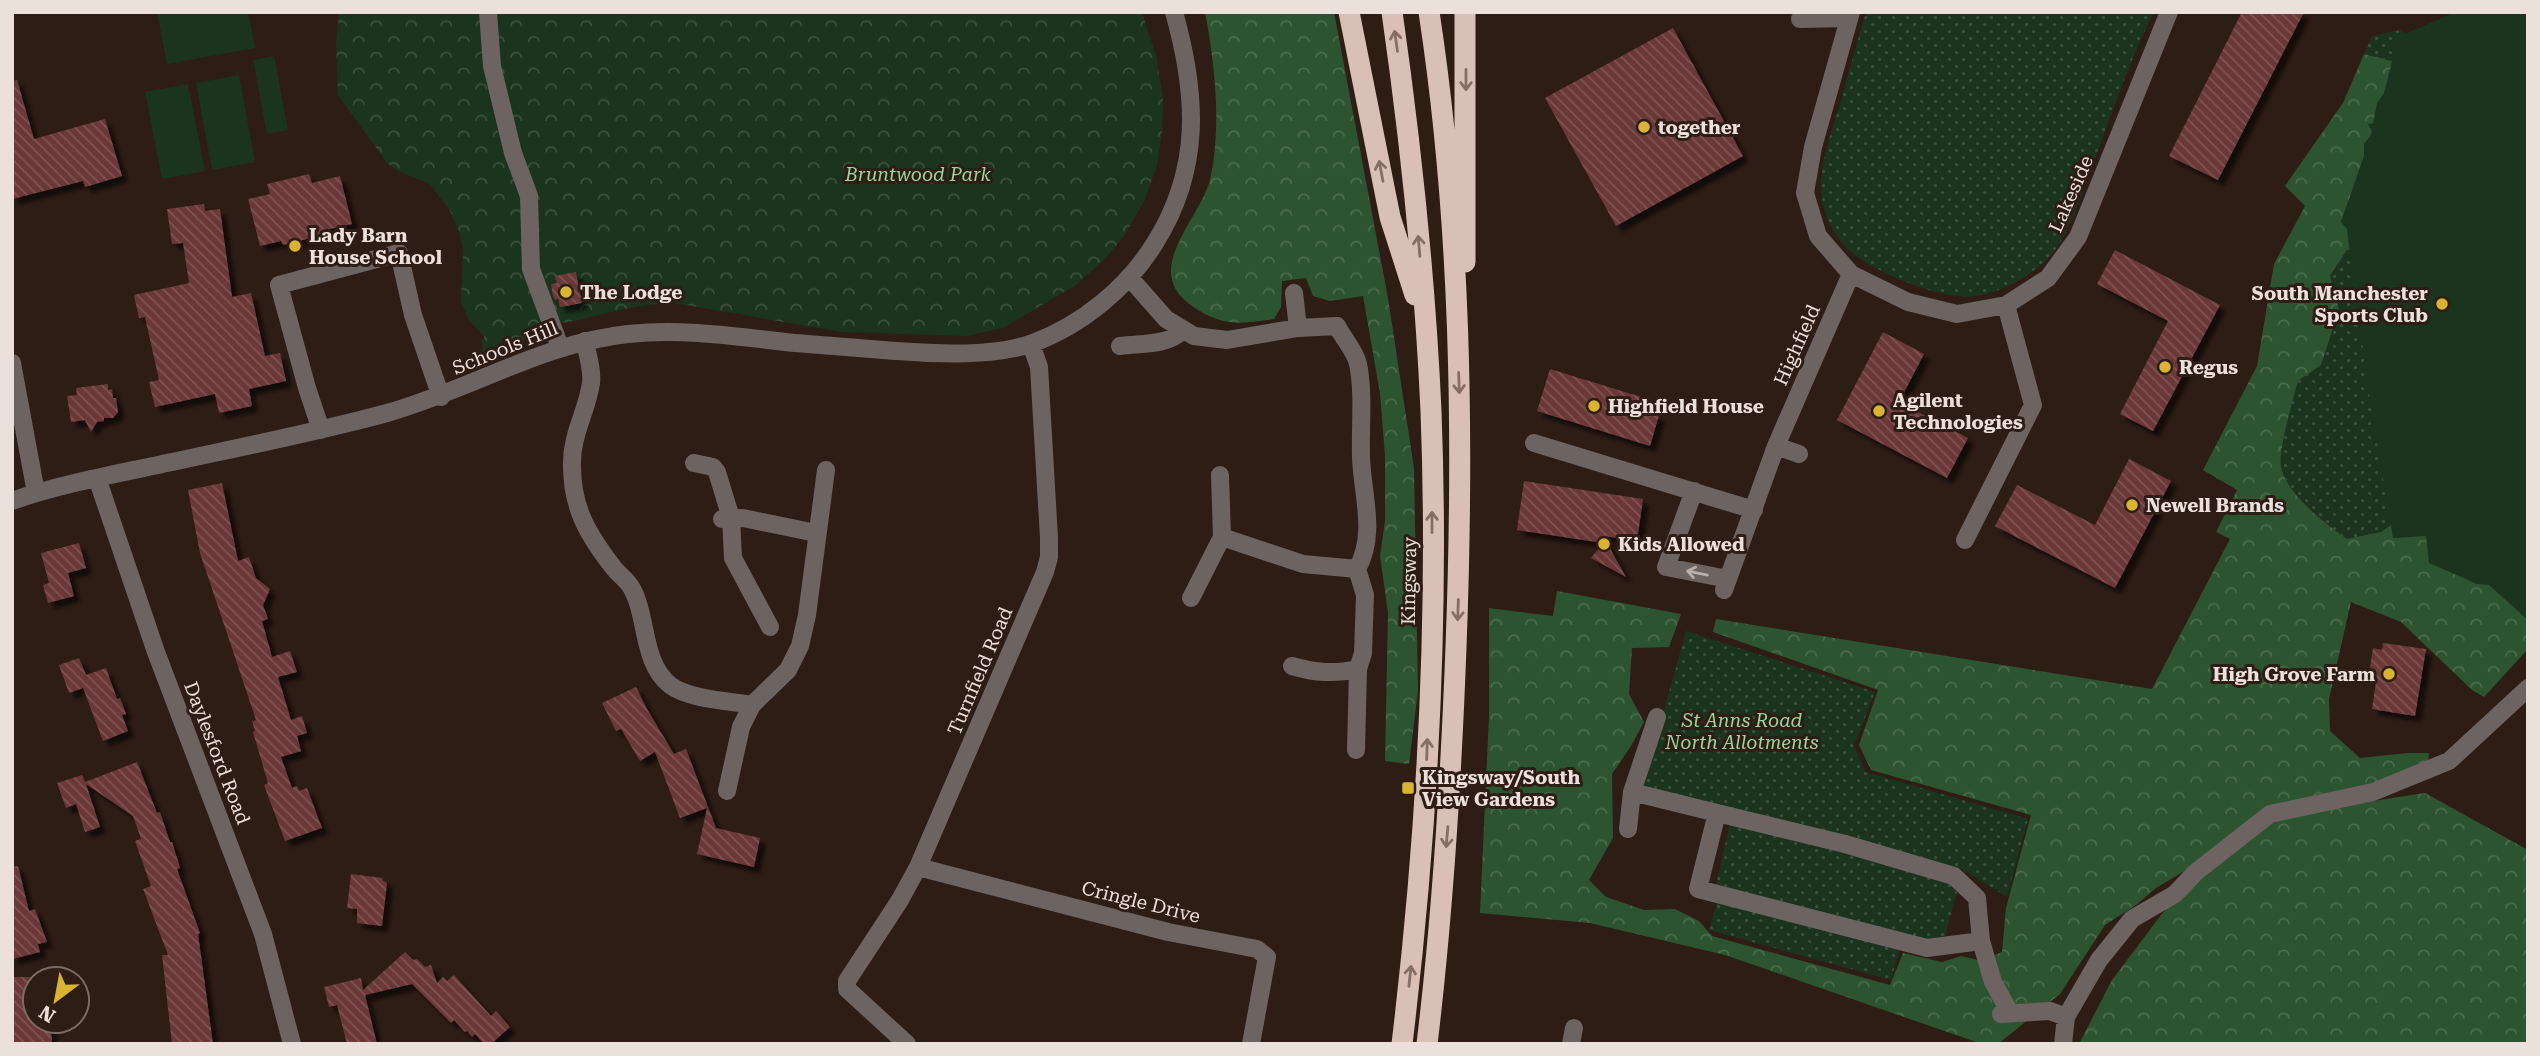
<svg xmlns="http://www.w3.org/2000/svg" width="2540" height="1056" font-family="'Roboto Serif',serif">
	<style>
		.grass { fill: url(#grass-dots) }
		.forest { fill: url(#forest-crowns) }
		.park { fill: url(#park-crowns) }
		.pitch { fill: #1b341d }
		.building { fill: url(#building-back-hatch); filter: url(#shadow) }
		.lines { fill: none; stroke-linecap: round; stroke-linejoin: round }
		.minor { stroke: #6d6360; stroke-width: 18 }
		.highway { stroke: #d9c0b7; stroke-width: 21 }
		.oneway { stroke: #846e66 }
		.oneway2 { stroke: #b9aea9 }
		.poi-dot { fill: #d9b334; stroke: #2e1d15; stroke-width: 2.5 }
		.labels { text-anchor: middle; dominant-baseline: central; stroke-width: 6; stroke-linejoin: round; paint-order: stroke }
		.poi-label { font-size: 19px; font-weight: bold; fill: #ece0da; stroke: #2e1d15; text-anchor: start }
		.park-label { font-size: 19px; font-style: italic; fill: #98d69b; stroke: #2e1d15 }
		.street-label { font-size: 19px; fill: #ece0da; stroke: #2e1d15 }
	</style>
	<defs>
		<pattern id="grass-dots" width="8" height="8" patternUnits="userSpaceOnUse" patternTransform="scale(1.75)"><rect width="8" height="8" fill="#1b341d"/><path d="M2 2h.1M6 6h.1" fill="none" stroke="#3c513d" stroke-width="1.8" stroke-linecap="round"/></pattern>
		<pattern id="forest-crowns" width="20" height="18" patternUnits="userSpaceOnUse" patternTransform="scale(1.75)"><rect width="20" height="18" fill="#2d5430"/><path d="M2 6a3 3 0 1 1 6 0M12 15a3 3 0 1 1 6 0" fill="none" stroke="#4c6c4d"/></pattern>
		<pattern id="park-crowns" width="20" height="18" patternUnits="userSpaceOnUse" patternTransform="scale(1.75)"><rect width="20" height="18" fill="#1b341d"/><path d="M2 6a3 3 0 1 1 6 0M12 15a3 3 0 1 1 6 0" fill="none" stroke="#3c513d"/></pattern>
		<pattern id="building-back-hatch" width="6" height="6" patternUnits="userSpaceOnUse" patternTransform="scale(1.75)"><rect width="6" height="6" fill="#6a3737"/><path d="M-1 5l2 2M0 0l6 6M5-1l2 2" fill="none" stroke="#7f5453"/></pattern>
		<filter id="shadow"><feDropShadow dx="6" dy="6" stdDeviation="2" flood-color="#0009"/></filter>
	</defs>
	<rect width="100%" height="100%" fill="#2e1d15"/>
	<path class="grass" d="M1866 12H2154C2127 65 2108 125 2087 180 2077 205 2068 237 2050 256 2031 276 2002 292 1976 296 1942 301 1873 272 1848 249 1834 236 1824 216 1822 198 1818 166 1831 134 1840 104 1848 74 1857 43 1866 12Z
		M2528 12 2405 515 2381 532 2347 540C2327 524 2287 494 2281 467 2278 450 2293 400 2298 381L2321 365 2339 310 2330 277 2354 239 2379 144 2367 124 2404 64 2364 54 2372 36 2400 30 2406 34 2451 14Z
		M1686 631 1875 692 1854 746 1866 772 2028 819 2007 897 1960 868 1643 786Z
		M1730 823 1944 877 1957 892 1944 940 1919 942 1715 889Z
		M1719 894 1902 942 1891 980 1709 930Z"/>
	<path class="forest" d="M1205 12H1334L1388 298 1414 468 1418 691 1409 764 1385 761 1388 613 1380 556 1385 521V456L1380 393 1363 296 1330 301 1313 296 1306 278 1282 281 1281 307 1274 319C1241 324 1222 327 1192 306 1144 273 1191 228 1207 189 1212 176 1214 159 1215 146 1219 103 1213 55 1205 12Z
		M2364 54 2404 64 2389 122 2368 124 2379 144 2354 239 2330 276 2339 310 2321 365 2298 381C2293 400 2278 450 2281 467 2287 495 2326 524 2347 539L2381 532 2405 515 2528 591V649L2484 697 2472 690 2401 622 2351 602 2329 699 2330 731 2360 758 2408 753H2429L2428 763 2371 789 2270 808 2188 869 2156 888 2136 905 2105 925 2060 994 1998 1044H1982L1725 955 1590 923 1480 913 1489 716V608L1553 616 1557 591 1681 614 1669 647 1632 648 1629 694 1644 722 1631 746 1612 774 1613 838 1589 880 1606 897 1644 910 1675 909 1699 921 1712 936 1890 985 1903 953 1942 962 1961 956 1982 961 2002 952 2006 908 2031 815 1871 770 1859 745 1878 690 1713 632 1716 619 2152 689 2230 539 2216 532 2237 490 2203 470 2257 366 2274 264 2305 206 2285 186 2343 103Z
		M2425 793 2528 850V1044H2079L2112 980 2161 915 2204 868 2268 817Z"/>
	<path class="park" d="M339 12H1142L1156 56 1163 98 1162 131 1157 165 1144 201 1126 233 1106 258 1076 285 1003 328 966 336 842 332 674 303C633 304 602 315 564 323L552 318 538 324 531 338 483 361 482 339H484V336L469 320 461 301 463 250 459 231 450 211 430 184 398 171 387 163 338 95 336 43Z"/>
	<path class="pitch" d="M157 12H248L255 48 167 64Z
		M2528 12V620L2489 585 2477 584 2429 563 2426 536 2393 538 2369 394 2348 238 2347 229 2341 222 2364 156V144L2371 135 2377 103 2384 93 2400 30 2406 34 2451 14Z
		M274 56 288 130 267 134 253 60Z
		M239 75 255 162 212 170 196 83Z
		M188 84 205 171 162 179 145 92Z"/>
	<path class="building" d="M2242 12H2304L2218 180 2169 156Z
		M1673 28 1743 156 1616 226 1545 98Z
		M17 80 34 139 105 119 122 176 85 187 83 181 12 199V81Z
		M309 174 312 183 340 176 352 224 326 230 327 234 283 245 281 241 260 246 248 199 270 194 267 184Z
		M204 204 205 211 220 209 232 297 251 293 265 356 280 353 286 381 249 389 252 406 219 413 215 394 155 407 149 382 159 380 145 317 139 318 134 295 189 283 183 243 172 244 167 209Z
		M2115 250 2220 305 2153 431 2120 414 2168 321 2097 284Z
		M576 272 582 303 560 307 558 299 555 300 553 296 551 284 557 283 555 276Z
		M1883 332 1924 354 1899 402 1968 438 1947 478 1837 420Z
		M1550 369 1651 400 1647 412 1659 415 1650 446 1537 411Z
		M108 384V390L112 389 113 398H116L118 412 113 418H104V421L97 422 91 432 85 420 71 422 67 396 77 395 76 388Z
		M2129 459 2171 481 2115 588 1995 526 2017 485 2095 525Z
		M1524 481 1643 499 1637 541 1603 536 1626 577 1591 558 1603 543 1517 530Z
		M222 483 238 561 249 557 256 578 270 589 263 605 268 619 262 621 272 657 290 651 297 672 278 677 291 720 302 716 307 733 297 736 301 751 281 757 292 788 297 786 299 791 307 788 322 828 285 841 264 785 268 783 253 732 255 731 252 721 256 720 200 553 188 490Z
		M79 543 86 568 68 573 74 596 48 603 43 585 49 583 41 553Z
		M2383 643 2426 649 2415 716 2372 709 2376 682 2368 681 2373 648 2382 650Z
		M79 658 86 675 106 668 117 699 120 698 126 714 122 715 128 731 103 741 83 688 69 693 59 665Z
		M636 687 647 709 674 754 686 749 716 828 760 838 754 867 697 854 707 808 680 818 655 752 640 761 621 729 616 731 602 703Z
		M137 762 157 813 160 812 170 842H172L180 868 177 869 200 933 198 934 213 1044H172L162 955H168L143 889 151 886 135 841 141 839 133 816 86 784 100 827 85 832 76 804 66 808 57 783 82 775 85 782Z
		M18 866 29 911 35 909 47 942 38 944 40 952 12 959V867Z
		M351 874 383 878 382 880 387 883 382 926 357 923V909L347 908Z
		M405 952 413 960 417 959 425 967 431 965 437 983 443 977 447 981 454 975 491 1016 496 1011 510 1027 491 1044H484L475 1034 472 1037 467 1031 465 1032 454 1020 451 1023 412 984 365 995 377 1044H347L337 1005 329 1007 324 987 361 978 363 990Z
		M12 977H35V1021H48L50 1023 52 1041 50 1044H12Z"/>
	<g class="lines">
		<path class="minor" d="M488 12 492 66 513 153 529 196 531 269 560 347
			M1851 12 1813 147 1805 193 1818 236 1851 274 1908 302 1957 314 2006 305 2048 278 2078 237 2169 12
			M1800 19 1849 18
			M1129 277 1166 319 1194 336 1227 340 1298 328 1337 326C1343 338 1356 352 1358 364 1364 393 1360 427 1361 457 1362 494 1377 534 1357 569L1365 595 1363 653 1358 669C1334 674 1316 673 1292 666
			M1294 293 1298 328
			M585 341C587 354 593 370 591 383 587 412 571 434 572 466 572 508 588 535 613 567 618 574 626 579 631 587 648 615 641 662 670 685 688 699 729 701 752 705
			M1120 346C1142 343 1166 346 1182 331
			M12 363 36 493
			M321 430 307 388 279 285 399 253 413 315 441 397
			M1534 443 1754 510
			M1776 446 1799 454
			M694 463 713 467 717 472 731 518 733 558 770 627
			M1220 475 1222 537 1303 564 1357 569
			M97 478 156 652 263 934 292 1044
			M1694 491 1666 567 1728 579
			M12 501C58 485 106 476 153 466 231 449 310 434 387 413 469 390 543 343 628 334 685 328 739 337 795 343 829 346 862 348 896 351 938 354 994 357 1033 343 1082 325 1128 287 1155 243 1202 168 1197 94 1174 12
			M722 519 743 518 816 533
			M1965 540 2033 405 2006 305
			M1724 590 1776 446 1851 274
			M1191 598 1222 537
			M1356 750 1358 669
			M727 791 741 727 752 705 788 670 800 646 807 615 826 470
			M1632 792 1657 717
			M1628 829 1632 792 1717 813
			M918 867 1168 932 1257 949 1267 957 1251 1044
			M1981 941 1977 898 1954 876 1845 844 1717 813 1698 889 1927 948 1981 941 1993 982 2010 1013
			M2001 1014 2050 1011 2066 1017
			M907 1044 847 989V981L900 900 918 867 1045 572 1049 557V538L1039 367 1031 344
			M1571 1044 1574 1028
			M2063 1044 2066 1017 2099 960 2132 919 2175 894 2196 872 2270 814 2373 792 2449 761 2528 688"/>
		<path class="highway" d="M1349 12 1390 217 1415 295
			M1392 12C1411 145 1425 278 1431 411 1439 621 1427 836 1402 1044
			M1465 262V12
			M1427 1044C1443 912 1451 780 1456 647 1464 436 1461 222 1429 12"/>
	</g>
	<defs><path id="oneway-shaft" d="M-6 0H5M1.5-3L5.5 0L1.5 3" fill="none" stroke-width="1.6" stroke-linecap="round" stroke-linejoin="round" transform="scale(1.75)"/></defs>
	<g class="oneway">
		<use href="#oneway-shaft" transform="translate(1396 41) rotate(-98)"/>
		<use href="#oneway-shaft" transform="translate(1466 80) rotate(90)"/>
		<use href="#oneway-shaft" transform="translate(1381 171) rotate(-101)"/>
		<use href="#oneway-shaft" transform="translate(1419 246) rotate(-95)"/>
		<use href="#oneway-shaft" transform="translate(1459 383) rotate(88)"/>
		<use href="#oneway-shaft" transform="translate(1432 522) rotate(-90)"/>
		<use href="#oneway-shaft" transform="translate(1458 610) rotate(92)"/>
		<use href="#oneway-shaft" transform="translate(1427 749) rotate(-88)"/>
		<use href="#oneway-shaft" transform="translate(1447 837) rotate(95)"/>
		<use href="#oneway-shaft" transform="translate(1410 976) rotate(-84)"/>
	</g>
	<use class="oneway2" href="#oneway-shaft" transform="translate(1697 573) rotate(-168)"/>
	<g class="poi-dot">
		<circle cx="1644" cy="127" r="7"/>
		<circle cx="295" cy="246" r="7"/>
		<circle cx="566" cy="292" r="7"/>
		<circle cx="2442" cy="304" r="7"/>
		<circle cx="2165" cy="367" r="7"/>
		<circle cx="1594" cy="406" r="7"/>
		<circle cx="1879" cy="411" r="7"/>
		<circle cx="2132" cy="505" r="7"/>
		<circle cx="1604" cy="544" r="7"/>
		<circle cx="2389" cy="674" r="7"/>
		<rect x="1401" y="781" width="14" height="14" rx="3.5"/>
	</g>
	<g class="labels">
		<g class="poi-label">
			<text x="1658" y="127">together</text>
			<text x="309" y="235">Lady Barn<tspan x="309" dy="22">House School</tspan></text>
			<text x="580" y="292">The Lodge</text>
			<text x="2428" y="293" text-anchor="end">South Manchester<tspan x="2428" dy="22">Sports Club</tspan></text>
			<text x="2179" y="367">Regus</text>
			<text x="1893" y="400">Agilent<tspan x="1893" dy="22">Technologies</tspan></text>
			<text x="1608" y="406">Highfield House</text>
			<text x="2146" y="505">Newell Brands</text>
			<text x="1618" y="544">Kids Allowed</text>
			<text x="2375" y="674" text-anchor="end">High Grove Farm</text>
			<text x="1422" y="777">Kingsway/South<tspan x="1422" dy="22">View Gardens</tspan></text>
		</g>
		<g class="park-label">
			<text x="918" y="174">Bruntwood Park</text>
			<text x="1742" y="720">St Anns Road<tspan x="1742" dy="22">North Allotments</tspan></text>
		</g>
		<g class="street-label">
			<text transform="translate(2071 194) rotate(-66)">Lakeside</text>
			<text transform="translate(1797 345) rotate(-66)">Highfield</text>
			<text transform="translate(505 348) rotate(-22)">Schools Hill</text>
			<text transform="translate(1409 581) rotate(-89)">Kingsway</text>
			<text transform="translate(980 671) rotate(-67)">Turnfield Road</text>
			<text transform="translate(217 753) rotate(69)">Daylesford Road</text>
			<text transform="translate(1141 902) rotate(14)">Cringle Drive</text>
		</g>
	</g>
	<rect width="2540" height="1056" fill="none" stroke="#ece0da" stroke-width="28"/>
	<g transform="translate(56 1000) rotate(212)"><circle r="33" fill="#2e1d15" stroke="#7a6b64" stroke-width="2"/>
	<path d="M0-5L12 26L0 18L-12 26Z" fill="#d9b334"/>
	<text y="-10" font-size="19" font-weight="bold" text-anchor="middle" fill="#ece0da">N</text>
	</g>
</svg>
